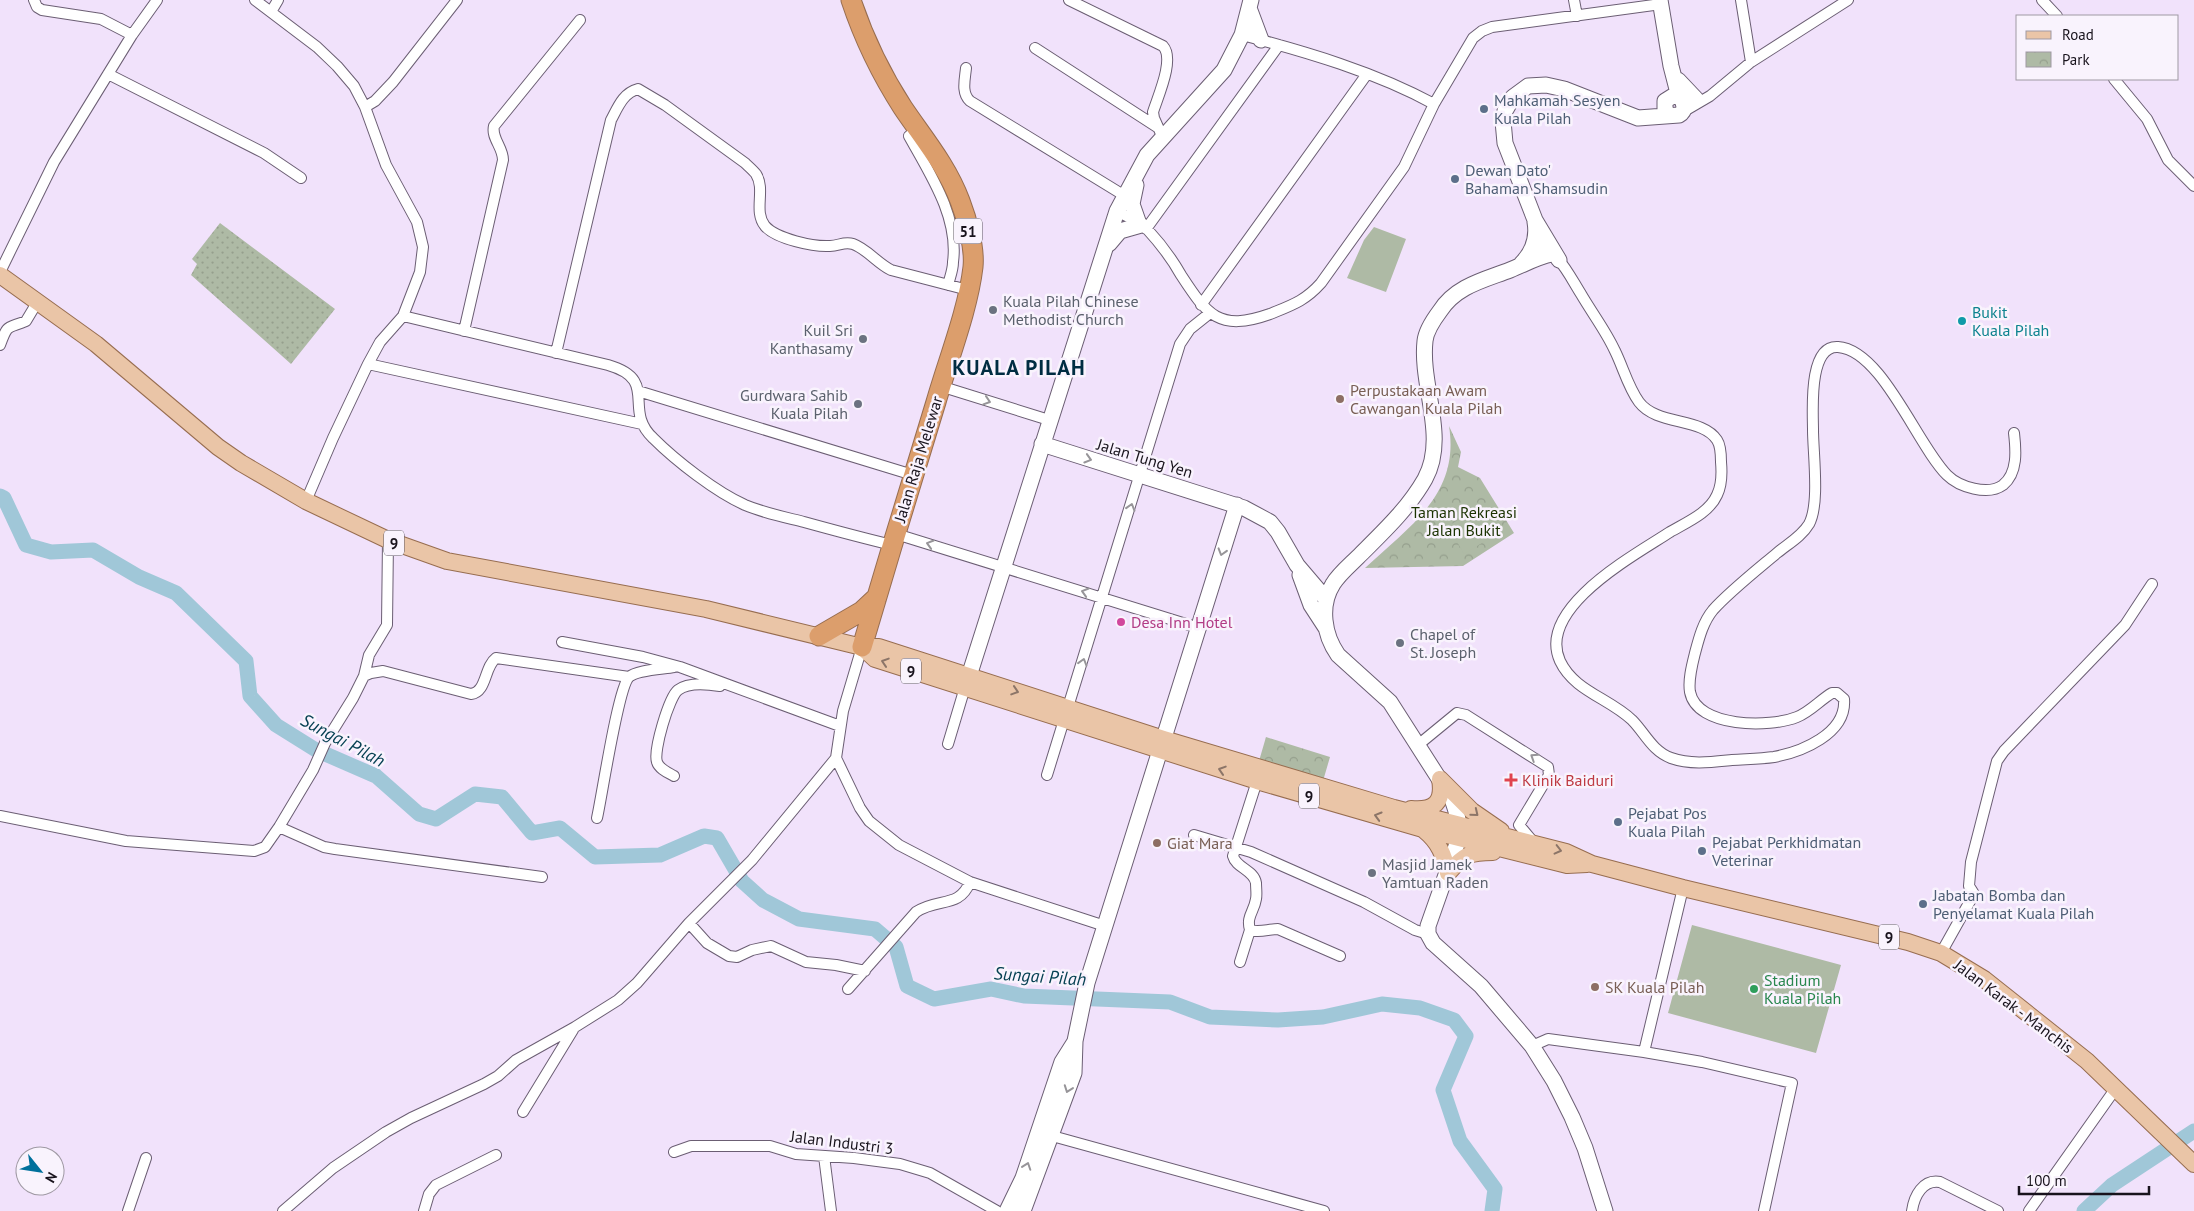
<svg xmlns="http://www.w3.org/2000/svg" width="2194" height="1211" font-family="'PT Sans',sans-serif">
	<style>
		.grass { fill: url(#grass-dots) }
		.park { fill: url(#park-crowns) }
		.pitch { fill: #aebaa5 }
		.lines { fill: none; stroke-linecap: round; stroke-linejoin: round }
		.river { stroke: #a0c7d8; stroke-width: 15 }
		.street-casing { stroke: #6b5e73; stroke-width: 12 }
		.secondary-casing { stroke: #6b5e73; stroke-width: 17 }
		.primary-casing { stroke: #976d50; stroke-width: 18 }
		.highway-casing { stroke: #976d50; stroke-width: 21 }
		.street { stroke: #fff; stroke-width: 10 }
		.secondary { stroke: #fff; stroke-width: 15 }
		.primary { stroke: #eac5a7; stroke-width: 16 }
		.highway { stroke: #dc9e6c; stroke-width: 19 }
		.oneway { stroke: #979599 }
		.oneway2 { stroke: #8c7568 }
		.service-dot { fill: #5c6f8a; stroke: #f9f3fd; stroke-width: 2 }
		.worship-dot { fill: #6b7280; stroke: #f9f3fd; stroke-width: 2 }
		.culture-dot { fill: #0f9aa8; stroke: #f9f3fd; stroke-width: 2 }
		.education-dot { fill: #8d6e63; stroke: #f9f3fd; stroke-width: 2 }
		.hotel-dot { fill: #d1479c; stroke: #f9f3fd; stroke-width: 2 }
		.health-dot { fill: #e0444e; stroke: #f9f3fd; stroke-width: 2 }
		.leisure-dot { fill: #2e9e5b; stroke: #f9f3fd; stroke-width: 2 }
		.labels { text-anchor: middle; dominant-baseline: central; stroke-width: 5; stroke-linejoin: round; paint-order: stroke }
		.shield { fill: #f9f3fd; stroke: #5c5660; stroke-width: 1 }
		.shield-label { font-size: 15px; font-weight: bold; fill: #18131c }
		.service-label { font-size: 16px; fill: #4e5e75; stroke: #f9f3fd; text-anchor: start }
		.worship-label { font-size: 16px; fill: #5b616d; stroke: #f9f3fd; text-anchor: start }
		.culture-label { font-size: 16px; fill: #0d838f; stroke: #f9f3fd; text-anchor: start }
		.education-label { font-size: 16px; fill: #785e54; stroke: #f9f3fd; text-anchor: start }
		.street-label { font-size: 16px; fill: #18131c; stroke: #f9f3fd }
		.park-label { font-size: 16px; fill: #1b3201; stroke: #f9f3fd }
		.hotel-label { font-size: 16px; fill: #b23c85; stroke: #f9f3fd; text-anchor: start }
		.health-label { font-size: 16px; fill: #be3a42; stroke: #f9f3fd; text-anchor: start }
		.leisure-label { font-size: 16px; fill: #27864d; stroke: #f9f3fd; text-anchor: start }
		.water-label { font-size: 18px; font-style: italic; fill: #074153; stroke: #f9f3fd }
		.district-label { font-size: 21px; font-weight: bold; letter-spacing: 1px; fill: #002d42; stroke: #f9f3fd }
	</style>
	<defs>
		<pattern id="grass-dots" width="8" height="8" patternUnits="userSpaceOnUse" patternTransform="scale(1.25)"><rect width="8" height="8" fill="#aebaa5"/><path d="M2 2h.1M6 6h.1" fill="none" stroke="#959f8d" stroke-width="1.8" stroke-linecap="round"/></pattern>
		<pattern id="park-crowns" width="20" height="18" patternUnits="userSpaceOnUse" patternTransform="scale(1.25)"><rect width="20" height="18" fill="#aebaa5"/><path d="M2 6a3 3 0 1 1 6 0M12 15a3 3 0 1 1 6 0" fill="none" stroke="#959f8d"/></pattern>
	</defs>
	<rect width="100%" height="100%" fill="#f1e2fb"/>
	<path class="grass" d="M220 223 335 309 291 364 191 275 197 264 192 259Z"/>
	<path class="park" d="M1449 426 1461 452 1458 467 1480 478 1514 533 1463 566 1365 568C1410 526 1460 494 1449 426Z
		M1266 737 1330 757 1323 781 1259 761Z"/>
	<path class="pitch" d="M1374 227 1406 239 1386 292 1347 278 1364 240Z
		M1487 503 1503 530 1464 554 1448 526Z
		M1692 925 1841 965 1816 1053 1668 1013Z"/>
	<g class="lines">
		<path class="river" d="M0 496 4 498 26 545 51 552 93 550 139 577 176 593 246 661 250 696 276 725 316 750 376 776 419 814 436 819 475 794 502 797 532 833 560 828 595 857 660 855 704 836 717 838 742 881 763 900 799 919 875 929 896 947 907 986 934 999 991 989 1024 996 1170 1002 1210 1017 1278 1020 1323 1017 1382 1004 1420 1008 1454 1020 1466 1036 1443 1090 1460 1141 1495 1189 1492 1211
			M2084 1211 2112 1185 2194 1131"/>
		<g class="street-casing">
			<path id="street" d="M34 0 37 7 42 10 101 19 132 35
				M255 0 317 47 337 66 354 86 365 107 386 165 417 222 423 247 420 272 403 316 380 342 368 364 333 438 306 501
				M1069 0 1163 46C1175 59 1158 96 1153 112L1154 118 1162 136
				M1574 0 1577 16
				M1741 0 1751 62
				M2042 0 2057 16
				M271 12 278 0
				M1242 35C1307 52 1375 72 1434 104
				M1035 48 1157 127
				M966 68C965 79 961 93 970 101L1125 196
				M108 74 264 153 301 178
				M2114 79 2147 119 2168 160 2194 186
				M365 107 375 101 393 82 457 0
				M1681 113 1710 96 1751 62 1848 0
				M918 130 909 136C930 174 959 217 953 262 953 270 950 277 948 285
				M1117 211C1127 217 1139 221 1147 229 1159 242 1172 259 1181 275 1207 315 1219 332 1270 314 1292 305 1305 301 1321 283L1404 167 1434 104 1473 38 1482 31 1492 27 1661 4
				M1146 229 1279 45
				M1535 243C1543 247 1551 252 1558 259 1567 269 1574 283 1581 294 1592 313 1606 331 1615 351 1623 367 1628 387 1639 402 1657 426 1702 417 1717 440 1721 446 1721 455 1721 462 1722 473 1722 485 1717 495 1709 513 1687 522 1670 532 1635 555 1536 608 1560 661 1574 691 1609 698 1632 720 1645 733 1652 751 1671 758 1691 765 1712 762 1732 760 1746 759 1760 759 1774 757 1801 752 1847 734 1844 699L1837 693H1832C1820 700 1810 712 1797 717 1770 728 1697 728 1690 692 1688 680 1692 665 1695 653 1699 638 1703 622 1713 610 1729 592 1758 569 1777 553 1788 544 1802 536 1809 524 1820 504 1813 453 1813 430 1813 411 1808 345 1838 347 1882 350 1917 445 1947 475 1959 487 1988 496 2003 485 2018 473 2016 450 2014 433
				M0 272 54 162 132 35 157 0
				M1201 305 1367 74
				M403 316 608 365C660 380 622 409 653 438 676 461 716 492 745 505 764 513 784 517 804 522 833 530 863 538 892 545
				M464 331 503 160C503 147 491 138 494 126L580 20
				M0 345C8 323 7 329 26 321L38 301
				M556 353 611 120C618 107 623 93 638 89L665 105 745 163C748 166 753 170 756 174 766 190 753 211 765 226 776 239 814 247 830 246 839 246 844 241 853 244 867 249 877 263 891 270L968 290
				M368 364 642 424
				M940 386 1049 420
				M638 391 913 475
				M896 534 1199 628
				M562 642 643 657 680 667 840 726
				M862 647 843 711 836 758 860 808 869 821 899 845 970 882 1105 926
				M364 676 369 655 387 625 388 540
				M948 744 966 684
				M1418 745 1457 713 1466 715 1548 767 1549 775 1519 825 1535 844
				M1047 775 1180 344 1190 329 1210 313
				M674 776C669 773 659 769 657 762 653 751 669 697 678 690 688 682 708 684 720 686
				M1257 781 1233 856C1236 868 1254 870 1256 883 1256 888 1257 895 1256 899 1254 912 1246 916 1250 930 1260 933 1268 929 1278 929L1340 956
				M0 816 126 841 254 851 265 847 279 827 313 770 325 743 353 698 364 676 371 673 383 671 471 694C487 692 484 667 496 658L629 677
				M597 818C602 796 618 688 629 677 636 670 663 669 674 667
				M279 827 324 847 335 849 542 877
				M1194 835 1251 852 1364 902 1415 930 1428 934
				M689 923 707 943 729 956 737 957 752 950 771 946 806 962 836 965 865 971
				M1941 953 1974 894 1969 886 1971 862 1997 761 2004 751 2125 625 2152 584
				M1240 962 1250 930
				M848 989 916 912C938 897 959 909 970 882
				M1532 1046 1548 1039 1644 1052 1702 1062 1792 1083 1764 1211
				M1644 1052 1683 888
				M523 1112 573 1030
				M1045 1134 1324 1211
				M674 1152 691 1146H770L796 1154 854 1158 900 1164 930 1173 997 1211
				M824 1156 831 1211
				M128 1211 146 1158
				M283 1211 333 1168 386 1132 411 1118 484 1084 498 1076 516 1060 575 1027 618 1000 637 983 689 923 752 860 836 758
				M424 1211 429 1194 436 1185 496 1155
				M1912 1211C1914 1196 1923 1179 1940 1182L1998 1211
				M2029 1211 2116 1088"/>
		</g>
		<g class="secondary-casing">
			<path id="secondary" d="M1660 0 1671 66 1679 97
				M1249 8 1261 40
				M1678 80 1696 99
				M1136 185 1132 204 1139 224
				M1109 244 1120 231 1141 225
				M1552 254C1537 257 1525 264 1510 270 1484 280 1456 286 1440 311 1434 319 1426 331 1425 341 1420 386 1448 437 1425 479 1408 509 1382 533 1358 557 1350 565 1339 574 1333 584 1319 606 1324 635 1338 655L1390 702 1452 799C1457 813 1460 823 1459 838L1428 926V934L1433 943 1481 986 1532 1046 1554 1081 1572 1117 1585 1148 1605 1211
				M1559 260 1535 220 1505 143 1503 121 1505 111 1513 97 1528 86 1546 85 1564 89 1638 118 1679 115C1686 111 1685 102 1679 97L1673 96 1665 101V110L1669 115
				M1521 264C1533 252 1538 239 1535 222
				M1042 444 1244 508 1270 522 1278 532 1297 565 1326 599
				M1300 575 1311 605 1326 628
				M969 676 1117 211 1147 155 1224 70 1242 35 1251 0
				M1007 1211 1023 1178 1062 1062 1074 1043
				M1023 1211 1074 1073 1075 1041 1087 983 1237 505"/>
		</g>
		<g class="primary-casing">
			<path id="primary" d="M0 275 96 344 218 447 241 463 306 501 388 540 447 561 706 609 862 647H879L1164 739 1394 808 1566 852 1592 864 1683 888 1908 942 1941 953 1984 979 2087 1061 2194 1164
				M862 647 875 659 1257 781 1423 829 1567 865 1587 864
				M1440 779 1472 811 1501 831
				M1411 809C1434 811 1444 803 1440 779
				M1424 830C1439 842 1444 855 1448 873
				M1448 873C1464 855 1469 852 1493 852"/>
		</g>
		<g class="highway-casing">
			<path id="highway" d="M851 0C864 39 881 74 903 108 924 139 947 166 960 201 967 219 975 248 973 267 968 310 948 360 936 402 911 484 886 565 862 647
				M819 636 862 611 877 597"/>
		</g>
		<use href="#street" class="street"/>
		<use href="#secondary" class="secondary"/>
		<use href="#primary" class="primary"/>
		<use href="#highway" class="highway"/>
	</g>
	<defs><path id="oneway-chevron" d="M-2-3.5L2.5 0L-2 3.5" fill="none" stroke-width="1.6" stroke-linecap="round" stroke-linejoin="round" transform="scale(1.25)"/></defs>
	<g class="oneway">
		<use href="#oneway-chevron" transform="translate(987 401) rotate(18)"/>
		<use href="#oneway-chevron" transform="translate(1088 459) rotate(17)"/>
		<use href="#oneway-chevron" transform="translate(1131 507) rotate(-73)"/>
		<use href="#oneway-chevron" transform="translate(930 544) rotate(-163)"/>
		<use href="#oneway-chevron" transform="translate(1222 552) rotate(107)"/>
		<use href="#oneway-chevron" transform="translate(1085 592) rotate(-163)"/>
		<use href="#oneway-chevron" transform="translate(1083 662) rotate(-73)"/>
		<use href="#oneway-chevron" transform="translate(1534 757) rotate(-147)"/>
		<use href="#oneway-chevron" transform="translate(1068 1089) rotate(110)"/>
		<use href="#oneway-chevron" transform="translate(1027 1166) rotate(-71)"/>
	</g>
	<g class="oneway2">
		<use href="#oneway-chevron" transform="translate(885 662) rotate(-162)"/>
		<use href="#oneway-chevron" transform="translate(1015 691) rotate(18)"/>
		<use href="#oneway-chevron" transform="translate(1222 770) rotate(-162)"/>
		<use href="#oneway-chevron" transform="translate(1475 813) rotate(39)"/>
		<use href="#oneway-chevron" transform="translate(1378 816) rotate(-164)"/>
		<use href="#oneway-chevron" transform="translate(1558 850) rotate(14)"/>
	</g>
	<g class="service-dot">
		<circle cx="1484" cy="109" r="5"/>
		<circle cx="1455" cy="179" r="5"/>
		<circle cx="1618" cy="822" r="5"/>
		<circle cx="1702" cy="851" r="5"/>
		<circle cx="1923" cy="904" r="5"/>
	</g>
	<g class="worship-dot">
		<circle cx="993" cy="310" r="5"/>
		<circle cx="863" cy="339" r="5"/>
		<circle cx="858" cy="404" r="5"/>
		<circle cx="1400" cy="643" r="5"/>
		<circle cx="1372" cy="873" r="5"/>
	</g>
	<circle class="culture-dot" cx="1962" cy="321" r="5"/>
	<g class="education-dot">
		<circle cx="1340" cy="399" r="5"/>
		<circle cx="1157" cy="843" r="5"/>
		<circle cx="1595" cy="987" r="5"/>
	</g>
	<circle class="hotel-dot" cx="1121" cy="622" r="5"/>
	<path class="health-dot" d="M1508.5 772.5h5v5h5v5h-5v5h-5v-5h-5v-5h5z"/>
	<circle class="leisure-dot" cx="1754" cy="989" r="5"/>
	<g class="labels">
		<g class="shield">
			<rect x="954" y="218.5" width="28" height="25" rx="4"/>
			<rect x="384" y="530.5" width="20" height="25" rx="4"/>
			<rect x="901" y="658.5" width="20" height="25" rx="4"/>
			<rect x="1299" y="783.5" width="20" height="25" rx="4"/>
			<rect x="1879" y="924.5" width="20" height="25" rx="4"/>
		</g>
		<g class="shield-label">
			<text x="968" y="231">51</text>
			<text x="394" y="543">9</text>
			<text x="911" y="671">9</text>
			<text x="1309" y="796">9</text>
			<text x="1889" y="937">9</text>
		</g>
		<g class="service-label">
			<text x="1494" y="100">Mahkamah Sesyen<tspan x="1494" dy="18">Kuala Pilah</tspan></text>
			<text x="1465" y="170">Dewan Dato'<tspan x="1465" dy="18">Bahaman Shamsudin</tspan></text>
			<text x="1628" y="813">Pejabat Pos<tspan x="1628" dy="18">Kuala Pilah</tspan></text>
			<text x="1712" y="842">Pejabat Perkhidmatan<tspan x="1712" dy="18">Veterinar</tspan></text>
			<text x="1933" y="895">Jabatan Bomba dan<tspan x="1933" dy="18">Penyelamat Kuala Pilah</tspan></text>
		</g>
		<g class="worship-label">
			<text x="1003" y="301">Kuala Pilah Chinese<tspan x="1003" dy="18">Methodist Church</tspan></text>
			<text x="853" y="330" text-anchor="end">Kuil Sri<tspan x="853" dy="18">Kanthasamy</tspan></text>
			<text x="848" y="395" text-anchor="end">Gurdwara Sahib<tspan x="848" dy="18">Kuala Pilah</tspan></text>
			<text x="1410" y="634">Chapel of<tspan x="1410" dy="18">St. Joseph</tspan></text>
			<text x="1382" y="864">Masjid Jamek<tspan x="1382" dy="18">Yamtuan Raden</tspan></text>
		</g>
		<g class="culture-label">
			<text x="1972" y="312">Bukit<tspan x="1972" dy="18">Kuala Pilah</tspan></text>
		</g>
		<g class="education-label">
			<text x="1350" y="390">Perpustakaan Awam<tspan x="1350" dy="18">Cawangan Kuala Pilah</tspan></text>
			<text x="1167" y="843">Giat Mara</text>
			<text x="1605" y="987">SK Kuala Pilah</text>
		</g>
		<g class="street-label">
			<text transform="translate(1145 458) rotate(17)">Jalan Tung Yen</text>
			<text transform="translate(918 459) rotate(-73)">Jalan Raja Melewar</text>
			<text transform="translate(2014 1006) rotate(37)">Jalan Karak - Manchis</text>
			<text transform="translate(842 1142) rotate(7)">Jalan Industri 3</text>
		</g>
		<g class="park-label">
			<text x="1464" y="512">Taman Rekreasi<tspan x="1464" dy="18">Jalan Bukit</tspan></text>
		</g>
		<g class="hotel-label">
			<text x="1131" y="622">Desa Inn Hotel</text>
		</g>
		<g class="health-label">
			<text x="1522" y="780">Klinik Baiduri</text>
		</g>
		<g class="leisure-label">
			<text x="1764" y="980">Stadium<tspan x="1764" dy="18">Kuala Pilah</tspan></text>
		</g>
		<g class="water-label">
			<text transform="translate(343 740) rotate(28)">Sungai Pilah</text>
			<text transform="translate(1040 976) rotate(4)">Sungai Pilah</text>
		</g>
		<g class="district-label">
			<text x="1019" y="367">KUALA PILAH</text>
		</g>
	</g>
	<rect x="2016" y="15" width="162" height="65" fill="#f9f3fd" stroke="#9f99a3"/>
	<rect x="2026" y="31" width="25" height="8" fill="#eac5a7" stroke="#9f99a3"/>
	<text x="2062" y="40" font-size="15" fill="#18131c">Road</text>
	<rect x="2026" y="52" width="25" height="15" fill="url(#park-crowns)" stroke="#9f99a3"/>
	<text x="2062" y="65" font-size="15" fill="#18131c">Park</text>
	<g transform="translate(40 1171) rotate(120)"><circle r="24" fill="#f9f3fd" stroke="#9f99a3"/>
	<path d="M0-4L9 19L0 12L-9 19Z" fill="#00709c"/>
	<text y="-8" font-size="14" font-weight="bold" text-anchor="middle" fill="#18131c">N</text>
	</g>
	<path d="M2019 1186v8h130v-8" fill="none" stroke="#18131c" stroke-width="2.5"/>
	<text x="2026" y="1186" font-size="15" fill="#18131c" stroke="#f9f3fd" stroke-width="4" paint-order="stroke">100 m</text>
</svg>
